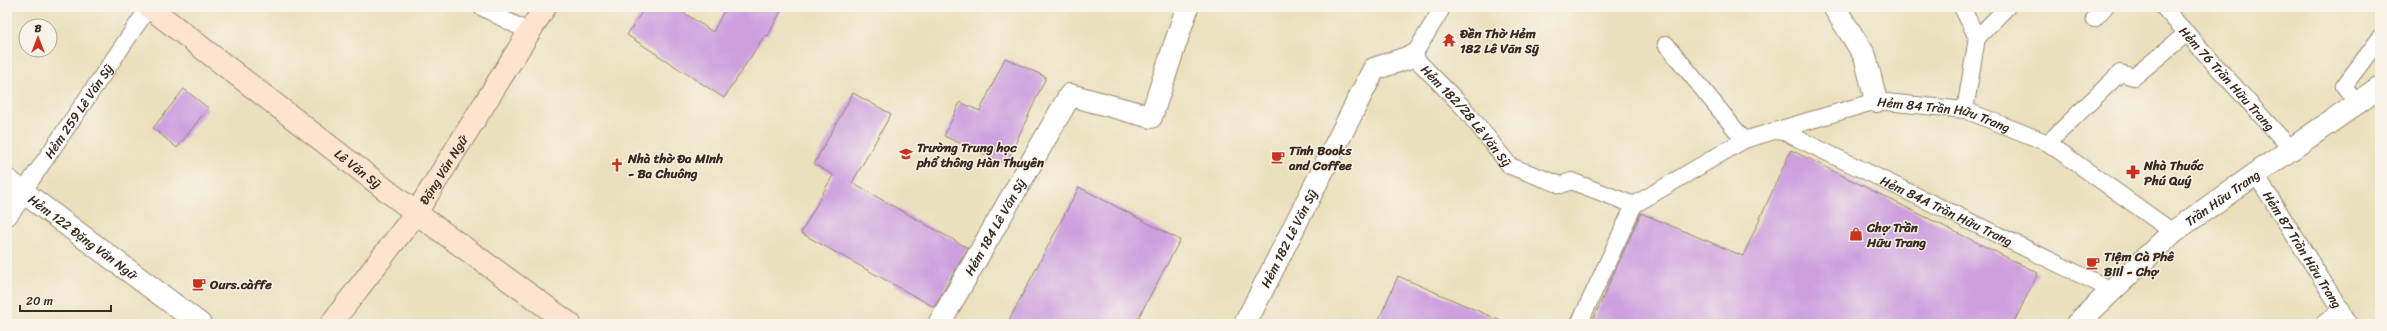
<svg xmlns="http://www.w3.org/2000/svg" width="2387" height="331" font-family="Sriracha,sans-serif">
	<style>
		.building { fill: #cd9fdf }
		.lines { fill: none; stroke-linecap: round; stroke-linejoin: round }
		.lane-casing { stroke: #93856e; stroke-width: 18 }
		.street-casing { stroke: #93856e; stroke-width: 24 }
		.secondary-casing { stroke: #93856e; stroke-width: 24 }
		.lane { stroke: #fff; stroke-width: 16 }
		.street { stroke: #fff; stroke-width: 22 }
		.secondary { stroke: #fde4d1; stroke-width: 22 }
		.labels { text-anchor: middle; dominant-baseline: central; stroke-width: 3; stroke-linejoin: round; paint-order: stroke }
		.poi-label { font-size: 13px; font-weight: bold; fill: #3b2a1e; stroke: #f7f3e8; text-anchor: start }
		.street-label { font-size: 13px; fill: #3b2a1e; stroke: #f7f3e8 }
	</style>
	<rect width="100%" height="100%" fill="#f7f3e8"/>
	<filter id="ink" filterUnits="userSpaceOnUse"><feTurbulence type="fractalNoise" baseFrequency=".025" numOctaves="2"/><feDisplacementMap in="SourceGraphic" scale="8" xChannelSelector="R" yChannelSelector="G"/><feConvolveMatrix kernelMatrix="1 2 1 2 8 2 1 2 1" color-interpolation-filters="sRGB"/></filter>
	<filter id="wash" filterUnits="userSpaceOnUse"><feTurbulence type="fractalNoise" baseFrequency=".012" numOctaves="4" result="noise"/><feDisplacementMap in="SourceGraphic" scale="16" xChannelSelector="R" yChannelSelector="G"/><feGaussianBlur stdDeviation="0.9" result="paint"/><feColorMatrix in="noise" values="0 0 0 0 0 0 0 0 0 0 0 0 0 0 0 0 0 1.4 0 .05"/><feComposite in="paint" operator="in"/></filter>
	<g filter="url(#wash)">
		<rect width="100%" height="100%" fill="#ebe0bd"/>
		<g id="blocks">
			<path class="building" d="M645 7H675L713 32 726 7H783L768 36 765 35 724 98 627 35Z
				M1005 58 1046 77 1006 164 944 136 960 102 980 111Z
				M184 89 208 108 177 148 153 128Z
				M853 93 891 114 852 183 968 248 934 307 801 233 833 175 814 164Z
				M1791 150 2038 273 2013 324H1591L1641 213 1743 256Z
				M1079 187 1180 240 1135 324H1007Z
				M1398 276 1508 324H1377Z"/>
		</g>
	</g>
	<g filter="url(#ink)">
		<use href="#blocks" fill-opacity="0" stroke="#93856e" stroke-width="1"/>
		<g class="lines">
			<g class="lane-casing">
				<g id="lane">
					<path d="M481 7 529 32"/>
					<path id="s1" d="M1440 7 1441 10 1413 56 1464 108 1510 166 1561 185 1571 181 1634 205"/>
					<path d="M1962 7 1977 38 1965 110"/>
					<path id="s2" d="M2163 7 2292 150"/>
					<path d="M2094 19 2105 7"/>
					<path d="M1977 38 2007 7"/>
					<path d="M1666 44 1744 140"/>
					<path d="M2357 103 2344 86 2380 38"/>
					<path id="s3" d="M1780 130 2114 291"/>
					<path d="M2048 143 2120 73 2134 77 2187 33"/>
					<path id="s4" d="M2256 175 2350 324"/>
					<path id="s5" d="M23 192 149 7"/>
					<path id="s6" d="M1634 205 1744 140 1876 101 1965 110 2048 143 2173 232"/>
					<path d="M1579 324 1634 205"/>
					<path d="M2323 324 2342 309"/>
				</g>
			</g>
			<g class="street-casing">
				<g id="street">
					<path d="M1834 7 1865 56 1876 101"/>
					<path id="s7" d="M7 180 200 324"/>
					<path d="M7 214 23 192"/>
					<path id="s8" d="M939 324 1070 95 1151 117 1187 8"/>
					<path id="s9" d="M1245 324 1374 69 1413 56"/>
					<path id="s10" d="M2077 324 2173 232 2380 87"/>
				</g>
			</g>
			<g class="secondary-casing">
				<g id="secondary">
					<path id="s11" d="M149 7 416 213 570 324"/>
					<path id="s12" d="M331 324 416 213 545 7"/>
				</g>
			</g>
			<use href="#lane" class="lane"/>
			<use href="#street" class="street"/>
			<use href="#secondary" class="secondary"/>
		</g>
	</g>
	<defs>
		<g id="temple-bare" transform="scale(1.08)"><path d="M0-6L5-2H3V0L6.5 2.5H4V6H1.5V3h-3V6H-4V2.5H-6.5L-3 0V-2H-5Z" fill="#c8321e" stroke="#f7f3e8" stroke-width="2.5" paint-order="stroke"/></g>
		<g id="school-bare" transform="scale(1.08)"><path d="M0-5L7-2L0 1L-7-2ZM-4 1L0 2.5L4 1V4Q0 6-4 4Z" fill="#c8321e" stroke="#f7f3e8" stroke-width="2.5" paint-order="stroke"/></g>
		<g id="cafe-bare" transform="scale(1.08)"><path d="M-5.5-4.5H6V0H3Q3 3.5 0 3.5H-2.5Q-5.5 3.5-5.5 0ZM3-3.2v2h1.7v-2ZM-6 4.5H4V6H-6Z" fill="#c8321e" stroke="#f7f3e8" stroke-width="2.5" paint-order="stroke"/></g>
		<g id="church-bare" transform="scale(1.08)"><path d="M-1.2-6h2.4v3.5h3.3v2.4h-3.3V6h-2.4V-.1h-3.3v-2.4h3.3Z" fill="#c8321e" stroke="#f7f3e8" stroke-width="2.5" paint-order="stroke"/></g>
		<g id="pharmacy-bare" transform="scale(1.08)"><path d="M-2-6h4v4h4v4h-4v4h-4v-4h-4v-4h4Z" fill="#c8321e" stroke="#f7f3e8" stroke-width="2.5" paint-order="stroke"/></g>
		<g id="shop-bare" transform="scale(1.08)"><path d="M-5-2.5h2.3a2.7 3.5 0 0 1 5.4 0H5L5.5 6h-11ZM-1.5-2.5h3a1.5 2.3 0 0 0-3 0Z" fill="#c8321e" stroke="#f7f3e8" stroke-width="2.5" paint-order="stroke"/></g>
	</defs>
	<g fill-rule="evenodd">
		<use href="#temple-bare" x="1449" y="40"/>
		<use href="#school-bare" x="906" y="154"/>
		<use href="#cafe-bare" x="1278" y="157"/>
		<use href="#church-bare" x="617" y="165"/>
		<use href="#pharmacy-bare" x="2133" y="172"/>
		<use href="#shop-bare" x="1856" y="234"/>
		<use href="#cafe-bare" x="2093" y="263"/>
		<use href="#cafe-bare" x="199" y="284"/>
	</g>
	<g class="labels">
		<g class="poi-label">
			<text x="1460" y="33">Đền Thờ Hẻm<tspan x="1460" dy="15">182 Lê Văn Sỹ</tspan></text>
			<text x="917" y="147">Trường Trung học<tspan x="917" dy="15">phổ thông Hàn Thuyên</tspan></text>
			<text x="1289" y="150">Tĩnh Books<tspan x="1289" dy="15">and Coffee</tspan></text>
			<text x="628" y="158">Nhà thờ Đa Minh<tspan x="628" dy="15">- Ba Chuông</tspan></text>
			<text x="2144" y="165">Nhà Thuốc<tspan x="2144" dy="15">Phú Quý</tspan></text>
			<text x="1867" y="227">Chợ Trần<tspan x="1867" dy="15">Hữu Trang</tspan></text>
			<text x="2104" y="256">Tiệm Cà Phê<tspan x="2104" dy="15">Biil - Chợ</tspan></text>
			<text x="210" y="284">Ours.càffe</text>
		</g>
		<g class="street-label">
			<text stroke="none"><textPath href="#s2" startOffset="96">Hẻm 76 Trần Hữu Trang</textPath></text>
			<text stroke="none"><textPath href="#s5" startOffset="98">Hẻm 259 Lê Văn Sỹ</textPath></text>
			<text stroke="none"><textPath href="#s1" startOffset="137">Hẻm 182/28 Lê Văn Sỹ</textPath></text>
			<text stroke="none"><textPath href="#s6" startOffset="335">Hẻm 84 Trần Hữu Trang</textPath></text>
			<text stroke="none"><textPath href="#s11" startOffset="264">Lê Văn Sỹ</textPath></text>
			<text stroke="none"><textPath href="#s12" startOffset="191">Đặng Văn Ngữ</textPath></text>
			<text stroke="none"><textPath href="#s10" startOffset="193">Trần Hữu Trang</textPath></text>
			<text stroke="none"><textPath href="#s3" startOffset="185">Hẻm 84A Trần Hữu Trang</textPath></text>
			<text stroke="none"><textPath href="#s8" startOffset="112">Hẻm 184 Lê Văn Sỹ</textPath></text>
			<text stroke="none"><textPath href="#s7" startOffset="95">Hẻm 122 Đặng Văn Ngữ</textPath></text>
			<text stroke="none"><textPath href="#s9" startOffset="96">Hẻm 182 Lê Văn Sỹ</textPath></text>
			<text stroke="none"><textPath href="#s4" startOffset="88">Hẻm 87 Trần Hữu Trang</textPath></text>
		</g>
	</g>
	<rect width="2387" height="331" fill="none" stroke="#f7f3e8" stroke-width="24"/>
	<g transform="translate(38 38)"><circle r="19" fill="#f7f3e8" stroke="#aca397"/>
	<path d="M0-3L7 15L0 10L-7 15Z" fill="#c8321e"/>
	<text y="-6" font-size="11" font-weight="bold" text-anchor="middle" fill="#3b2a1e">B</text>
	</g>
	<path d="M20 305v6h91v-6" fill="none" stroke="#3b2a1e" stroke-width="2"/>
	<text x="26" y="305" font-size="12" fill="#3b2a1e" stroke="#f7f3e8" stroke-width="3" paint-order="stroke">20 m</text>
</svg>
